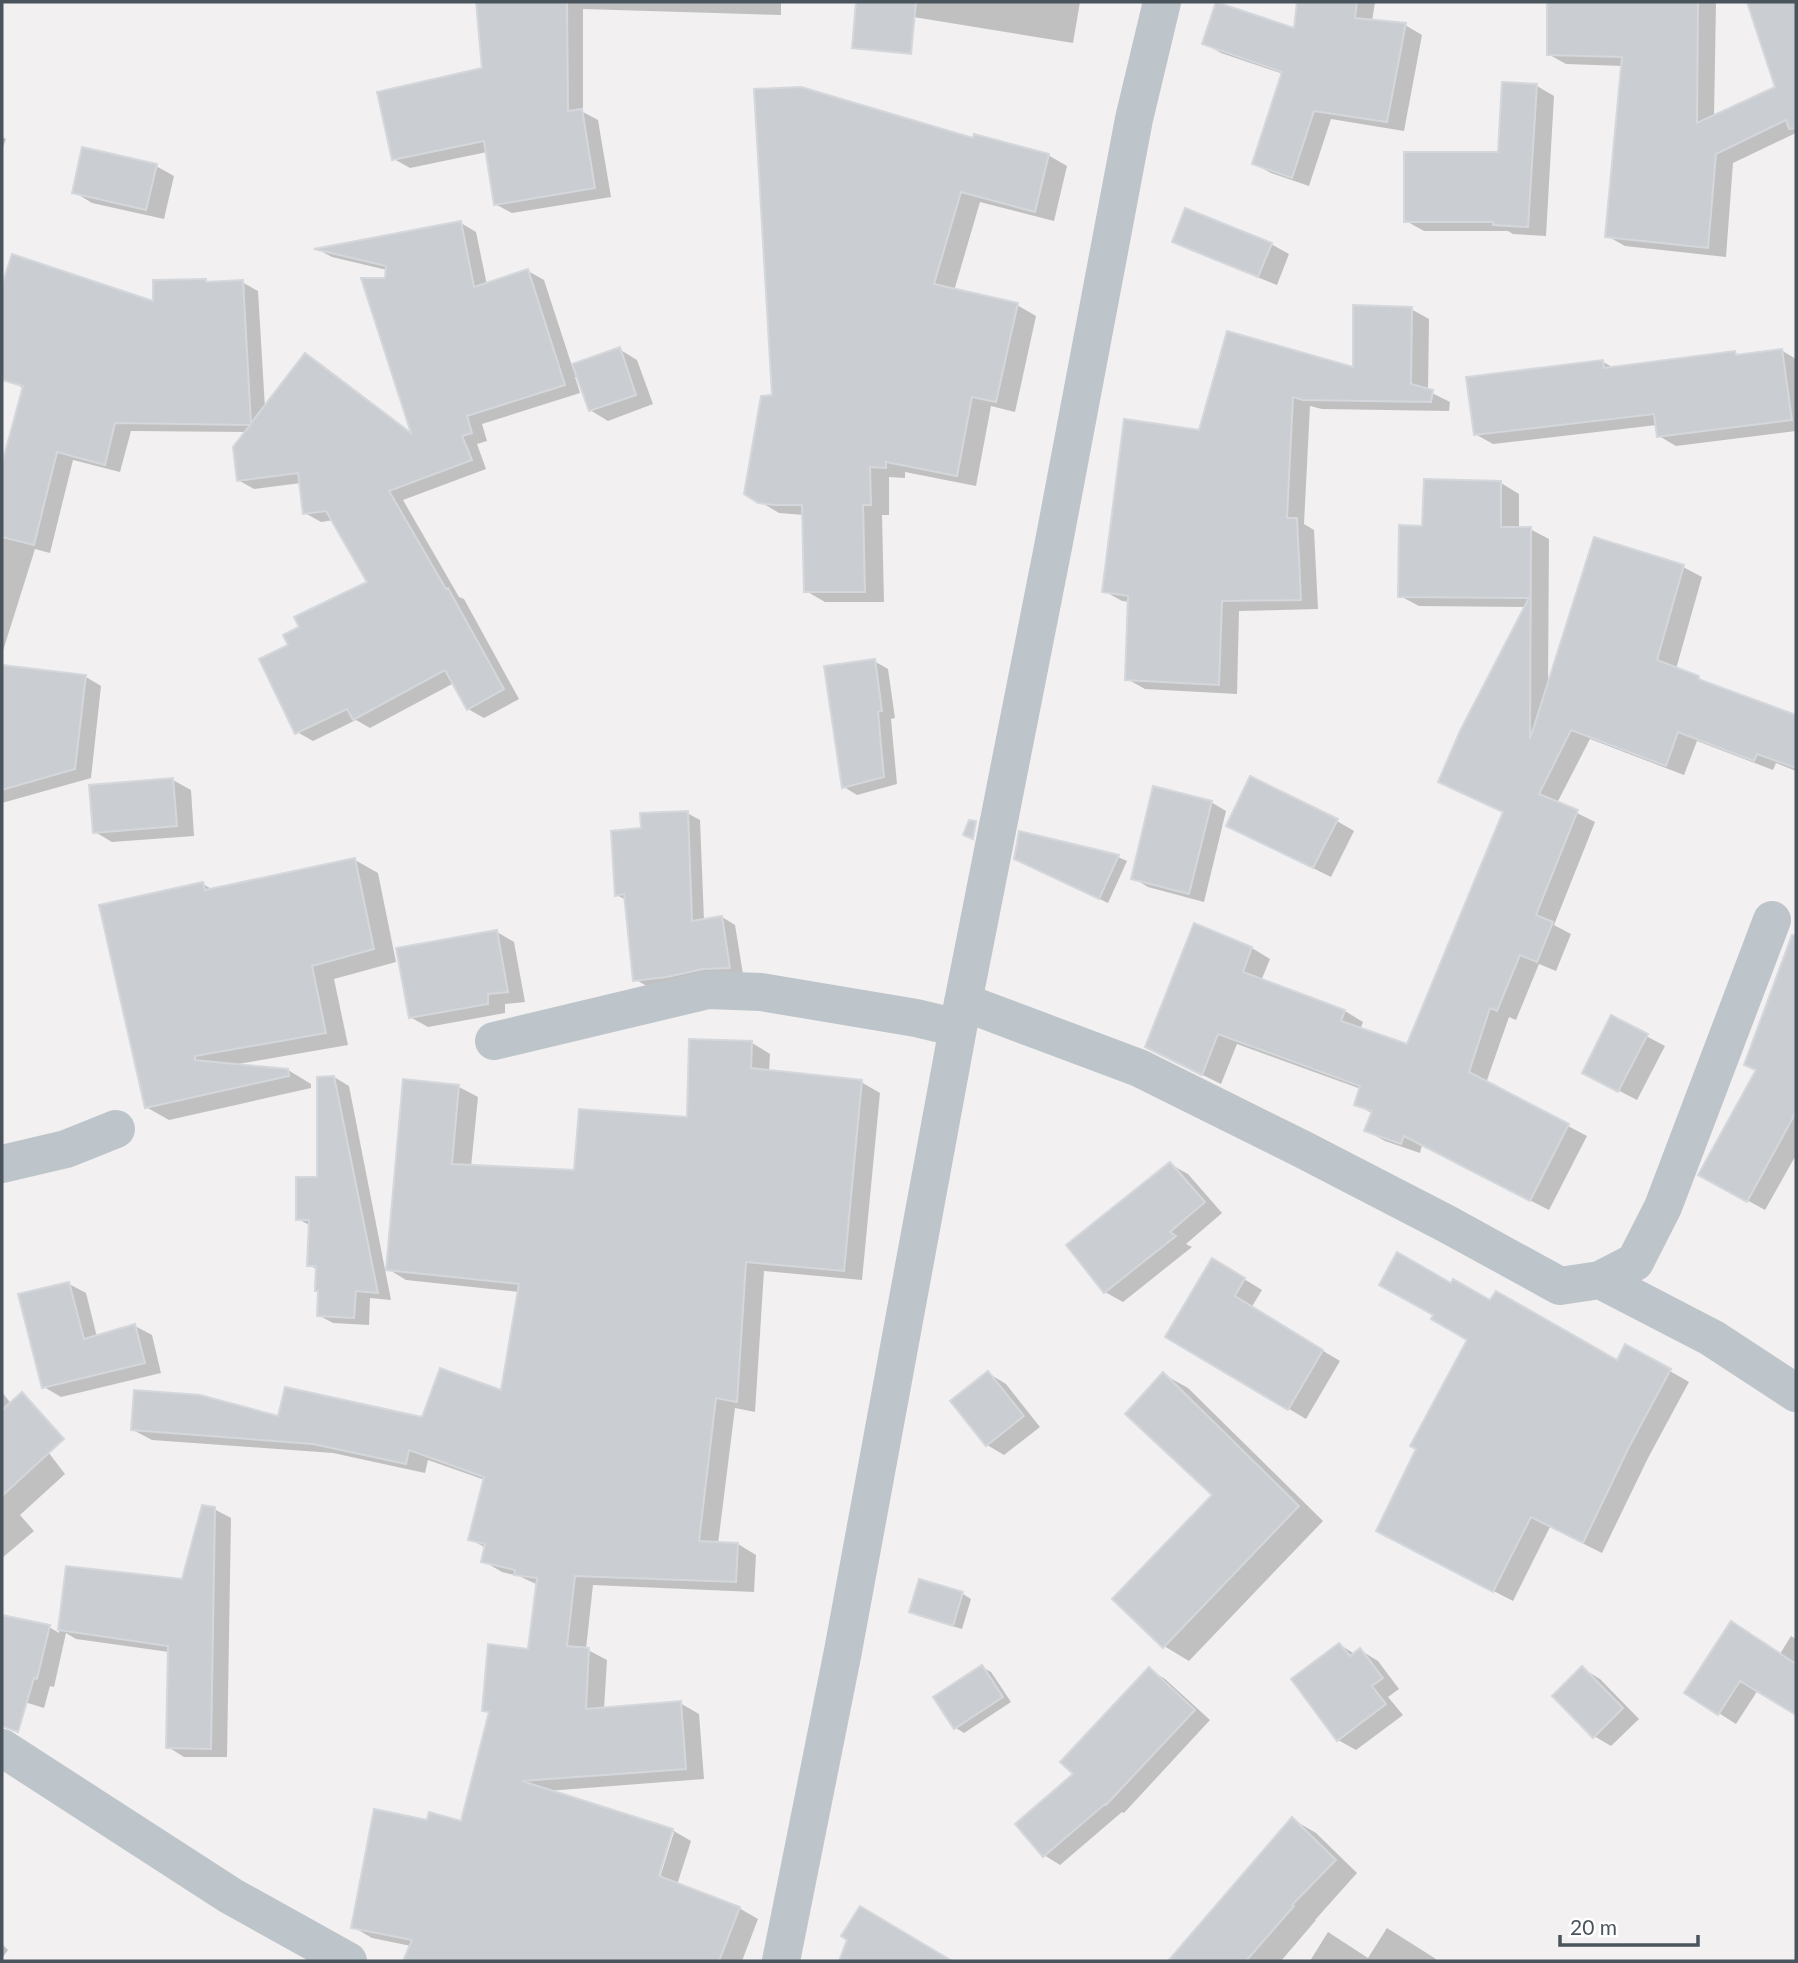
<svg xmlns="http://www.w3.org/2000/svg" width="1798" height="1963" font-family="Lato,sans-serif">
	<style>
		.shadow { fill: #0003; fill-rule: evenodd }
		.building { fill: #cacdd2; stroke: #d4d7db; stroke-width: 2 }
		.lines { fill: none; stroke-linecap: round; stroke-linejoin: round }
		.minor { stroke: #bdc5cb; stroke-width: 38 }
	</style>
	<rect width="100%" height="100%" fill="#f2f0f0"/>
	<path class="shadow" d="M478 2H781V15L583 9V112L598 120 611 197 512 213 495 204 487 152 410 168 394 159 484 69Z
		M884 2H1080L1073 43 901 15 884 6Z
		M1299 2H1375L1372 22 1405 25 1422 35 1404 131 1331 119 1309 186 1271 173 1254 164 1283 74 1221 53 1204 43 1295 30Z
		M1549 2H1716L1714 117 1777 88 1749 2H1796V133L1733 163 1726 257 1625 246 1607 236 1623 66 1566 64 1548 54Z
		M1537 86 1554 96 1546 236 1513 234 1508 231H1424L1406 221 1499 154Z
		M2 137 6 139 2 150Z
		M974 140 1048 155 1067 166 1054 221 980 202 954 291 1017 305 1036 316 1015 412 991 406 976 486 905 472V478L889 477V515H882L884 602H825L806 591 804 515 779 513 759 501 774 396Z
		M156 166 174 176 164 219 92 203 74 192Z
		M461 223 476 232 487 285 528 271 544 280 572 366 619 349 637 360 653 404 608 421 590 410 578 376 575 377 580 393 482 424 487 441 477 444 486 469 403 500 459 597 464 599 519 699 484 718 468 709 454 683 370 728 356 720 313 741 297 732 291 646 301 628 370 583 334 520 321 522 305 513 301 483 254 489 238 480 246 432 131 431 120 472 73 460 50 553 35 549 2 654V470L24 389 2 375V332L32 263 155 304 205 281 209 284 242 282 258 291 265 408 305 355 321 364 413 434 386 279 387 270 332 257 319 250Z
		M1174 241 1271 244 1289 254 1277 285 1192 251Z
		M1411 309 1429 319 1428 391 1450 402 1449 411 1322 409 1310 406 1304 524 1314 530 1318 609 1239 611 1237 694 1145 689 1127 679 1130 602 1122 601 1104 591 1200 432 1355 369Z
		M1781 350 1796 359V431L1676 446 1659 436 1657 425 1493 444 1475 434 1603 362 1614 368 1735 353 1740 356Z
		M1501 483 1519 494V529H1530L1549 539 1548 686 1683 567 1702 577 1676 669 1699 678 1712 686 1796 717V771L1776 763 1773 770 1697 741 1684 775 1590 739 1557 803 1595 822 1554 925 1571 934 1556 971 1539 964 1516 1020 1509 1017 1486 1083 1587 1136 1549 1210 1422 1145 1420 1153 1385 1141 1367 1131 1373 1114 1356 1104 1361 1089 1237 1044 1221 1084 1166 1057 1195 925 1252 948 1270 959 1261 981 1345 1011 1363 1022 1360 1030 1408 1047 1505 813 1458 792 1440 782 1526 607 1419 606 1400 596 1424 527Z
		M874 661 888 669 895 718 891 719 897 784 857 795 844 787Z
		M2 667 86 677 101 686 91 778 2 803Z
		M173 780 191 790 194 836 112 842 95 832Z
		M1211 802 1226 811 1204 902 1148 887 1133 878Z
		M687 813 700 820 704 920 722 917 735 925 743 974 648 987 635 979 626 900 617 895 643 830Z
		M1337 821 1354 831 1331 877 1246 835Z
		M1020 834 1118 857 1127 861 1108 903 1024 863Z
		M355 860 378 873 396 962 334 979 348 1045 238 1064 288 1070 311 1084V1088L169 1120 146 1107 203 884 213 890Z
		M497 932 514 942 525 1002 505 1004V1013L428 1027 410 1017Z
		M1779 976 1796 982V1155L1765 1210 1701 1175 1757 1071 1746 1064Z
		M1612 1018 1665 1046 1637 1100 1602 1082Z
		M752 1043 770 1054 769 1072 861 1082 880 1093 862 1280 764 1271 755 1412 735 1408 718 1544H738L756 1555 754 1592 593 1585 586 1649 607 1660 604 1709 680 1703 699 1714 704 1779 547 1791 672 1830 691 1841 677 1885 739 1908 758 1919 742 1961H405L411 1946 372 1938 353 1927 428 1822 462 1823 490 1713 484 1710 529 1651 538 1585 519 1576 502 1572 483 1561 486 1548 470 1539 485 1480 428 1460 425 1473 333 1453 152 1440 133 1430 279 1418 423 1419 502 1392 519 1292 406 1280 388 1269 405 1081 459 1087 478 1097 471 1167 576 1172 688 1119ZM670 1832H674L658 1884 654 1883Z
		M334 1077 349 1086 391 1300 370 1298 369 1325 333 1323 318 1315V1270L309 1265 311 1226 298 1219 318 1179Z
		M1170 1164 1188 1174 1222 1213 1186 1244 1192 1247 1123 1302 1105 1292Z
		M1213 1260 1262 1290 1251 1308 1340 1361 1306 1419 1167 1336Z
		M69 1284 86 1293 97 1337 135 1326 152 1335 161 1373 61 1397 44 1387Z
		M1452 1285 1618 1362 1626 1346 1689 1382 1648 1458 1602 1553 1550 1527 1513 1601 1397 1541 1469 1339Z
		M988 1373 1006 1384 1040 1427 1004 1455 987 1445Z
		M1163 1374 1188 1388 1323 1521 1189 1661 1164 1646 1215 1495Z
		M2 1392 65 1474 20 1515 34 1531 2 1558Z
		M214 1509 231 1518 227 1757H184L168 1747 169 1652 76 1639 66 1633 54 1687 50 1686 44 1708 2 1695V1616L49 1627 59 1633 67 1567 183 1581Z
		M920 1581 963 1594 971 1599 962 1629 919 1616 911 1611Z
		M1791 1636 1796 1639V1713L1758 1690 1736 1724 1687 1693 1780 1654Z
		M1340 1645 1355 1654 1360 1650 1378 1661 1399 1689 1388 1697 1403 1715 1356 1750 1338 1740Z
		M982 1667 991 1672 1011 1702 964 1733 956 1728 936 1698Z
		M1582 1668 1600 1679 1639 1719 1611 1746 1594 1736Z
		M1149 1669 1165 1679 1210 1720 1124 1813 1122 1812 1060 1865 1044 1855 1076 1774Z
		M1292 1819 1316 1833 1357 1873 1315 1920H1316L1281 1961H1170Z
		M1387 1928 1436 1959 1435 1961H1310L1328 1932 1368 1958Z
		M2 1944 8 1950 2 1958Z"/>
	<path class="building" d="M476 2H567L568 111 582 109 595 188 494 205 484 141 392 160 377 92 482 68Z
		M856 2H916L911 54 852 48Z
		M1216 2 1294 28 1297 2H1357L1355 18 1406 23 1387 122 1314 111 1292 178 1252 164 1282 72 1202 44Z
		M1547 2H1698L1697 123 1775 87 1747 2H1796V128L1789 129 1786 120 1716 154 1708 248 1605 237 1622 57 1547 55Z
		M1502 82 1537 84 1528 227 1493 225V222H1404V152H1498Z
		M801 87 973 138 974 134 1049 154 1035 212 961 192 934 284 1018 303 996 402 972 397 957 476 886 462V468L870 467 871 505H863L865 592H804L802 505H774L758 503 744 494 761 396 772 395 754 89Z
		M82 147 157 164 146 210 72 193Z
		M1185 208 1272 243 1258 277 1172 242Z
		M461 221 474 287 528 269 565 385 467 416 472 433 462 436 472 460 389 491 446 589 448 588 504 689 467 710 445 670 353 720 347 709 295 734 259 659 288 645 283 635 299 627 294 617 367 582 326 511 303 514 298 473 237 481 233 447 250 425 115 423 105 465 57 452 34 545 2 537V464L23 386 2 380V285L12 254 153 301V280L206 279V282L243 280 251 423 305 353 411 433 361 278H385L386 266 314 249Z
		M1353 305 1412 307 1411 384 1433 390 1431 402 1303 400 1293 397 1287 518H1297L1301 600 1222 601 1219 685 1125 680 1128 596 1102 592 1124 419 1199 430 1227 331 1353 367Z
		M620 347 636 395 589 411 572 364Z
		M1782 349 1792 420 1657 437 1654 414 1474 435 1466 377 1603 360 1604 368 1735 351 1736 355Z
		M1424 479 1501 481V527H1531L1530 739 1594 537 1684 565 1657 660 1699 676 1698 679 1796 715V768L1757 754 1754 761 1678 732 1666 766 1571 730 1539 794 1578 810 1536 915 1553 922 1537 962 1520 955 1497 1011 1490 1008 1469 1072 1569 1124 1530 1201 1404 1136 1401 1144 1364 1131 1372 1111 1354 1105 1360 1086 1218 1034 1202 1075 1145 1047 1194 923 1252 947 1243 972 1345 1010 1341 1021 1407 1044 1503 812 1438 782 1460 731 1529 598 1398 597 1399 525 1422 526Z
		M875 659 882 711 878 712 884 777 842 788 824 666Z
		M2 665 86 675 75 769 2 790Z
		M1250 776 1338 819 1313 868 1226 826Z
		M173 778 177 826 93 833 89 785Z
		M1153 786 1212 801 1189 894 1131 879Z
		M688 811 692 921 722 916 730 968 703 969 667 977 633 981 624 894 615 896 611 831 641 828 640 813Z
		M969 820 976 821 973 839 963 835Z
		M1019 831 1119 855 1099 899 1014 859Z
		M355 858 374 949 312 966 326 1033 195 1056V1060L288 1069 289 1076 145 1108 99 905 203 882 205 890Z
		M497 930 508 992 488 994V1004L409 1018 396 948Z
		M1792 935H1796V1112L1747 1202 1698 1175 1756 1070 1744 1065Z
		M1611 1015 1648 1034 1618 1092 1582 1073Z
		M689 1039 752 1041 751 1068 862 1080 844 1271 746 1262 737 1402 716 1398 699 1541 738 1543 736 1582 575 1576 567 1646 589 1648 586 1709 681 1701 686 1769 522 1781 673 1829 659 1876 740 1907 719 1961H403L412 1940 351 1928 374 1809 427 1820 429 1812 461 1821 489 1712 482 1711 488 1644 528 1649 537 1578 514 1575 515 1570 481 1562 485 1544 468 1540 484 1477 409 1450 406 1464 313 1444 131 1430 134 1390 200 1395 278 1416 285 1387 422 1417 440 1368 501 1390 519 1284 386 1270 403 1079 459 1085 452 1164 574 1170 579 1109 687 1117Z
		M334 1076 378 1293 356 1291 354 1318 317 1316 318 1291H315L316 1266H307L309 1220H296V1177H317V1077Z
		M1170 1162 1205 1202 1170 1232 1176 1236 1104 1293 1066 1245Z
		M1397 1252 1451 1283 1453 1279 1490 1300 1496 1291 1617 1360 1625 1344 1671 1369 1629 1447 1583 1543 1531 1517 1493 1592 1376 1531 1416 1449 1410 1446 1467 1340 1431 1319 1433 1315 1379 1285Z
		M1212 1258 1245 1278 1235 1296 1323 1350 1288 1410 1165 1337Z
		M69 1282 84 1339 135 1324 145 1363 42 1388 18 1294Z
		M988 1371 1024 1416 986 1446 950 1401Z
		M1163 1372 1299 1506 1163 1648 1112 1599 1212 1495 1125 1414Z
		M22 1392 64 1439 2 1496V1410Z
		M202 1505 215 1507 211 1749 166 1748 168 1646 58 1630 66 1566 182 1579Z
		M919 1579 963 1592 953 1626 909 1612Z
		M2 1615 50 1625 37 1679 34 1678 18 1732 2 1726Z
		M1731 1621 1796 1664V1715L1740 1681 1718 1715 1684 1693Z
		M1339 1643 1350 1656 1360 1648 1383 1678 1372 1686 1386 1704 1337 1741 1291 1679Z
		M982 1665 1003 1697 954 1729 933 1697Z
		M1582 1666 1623 1708 1593 1738 1552 1696Z
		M1149 1667 1195 1710 1106 1805 1105 1804 1043 1857 1015 1824 1073 1774 1060 1762Z
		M1292 1817 1336 1860 1292 1905 1294 1906 1246 1961H1168Z
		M860 1906 952 1961H839L847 1940 841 1936Z"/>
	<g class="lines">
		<path class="minor" d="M963 1002 1139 1068 1302 1149 1447 1224 1560 1286 1600 1280 1635 1262 1663 1207 1772 920
			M494 1041 708 990 761 992 916 1018 958 1028
			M2 1164 66 1149 116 1129
			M1600 1280 1712 1338 1796 1393
			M2 1748 231 1896 348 1961
			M781 1961 843 1651 958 1028 1054 542 1134 119 1162 2"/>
	</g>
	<rect width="1798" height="1963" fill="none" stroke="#49545c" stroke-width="7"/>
	<path d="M1560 1935v10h138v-10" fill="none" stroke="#49545c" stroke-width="3.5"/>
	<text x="1570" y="1935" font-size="21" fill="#49545c" stroke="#ffffff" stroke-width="5" paint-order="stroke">20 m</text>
</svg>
